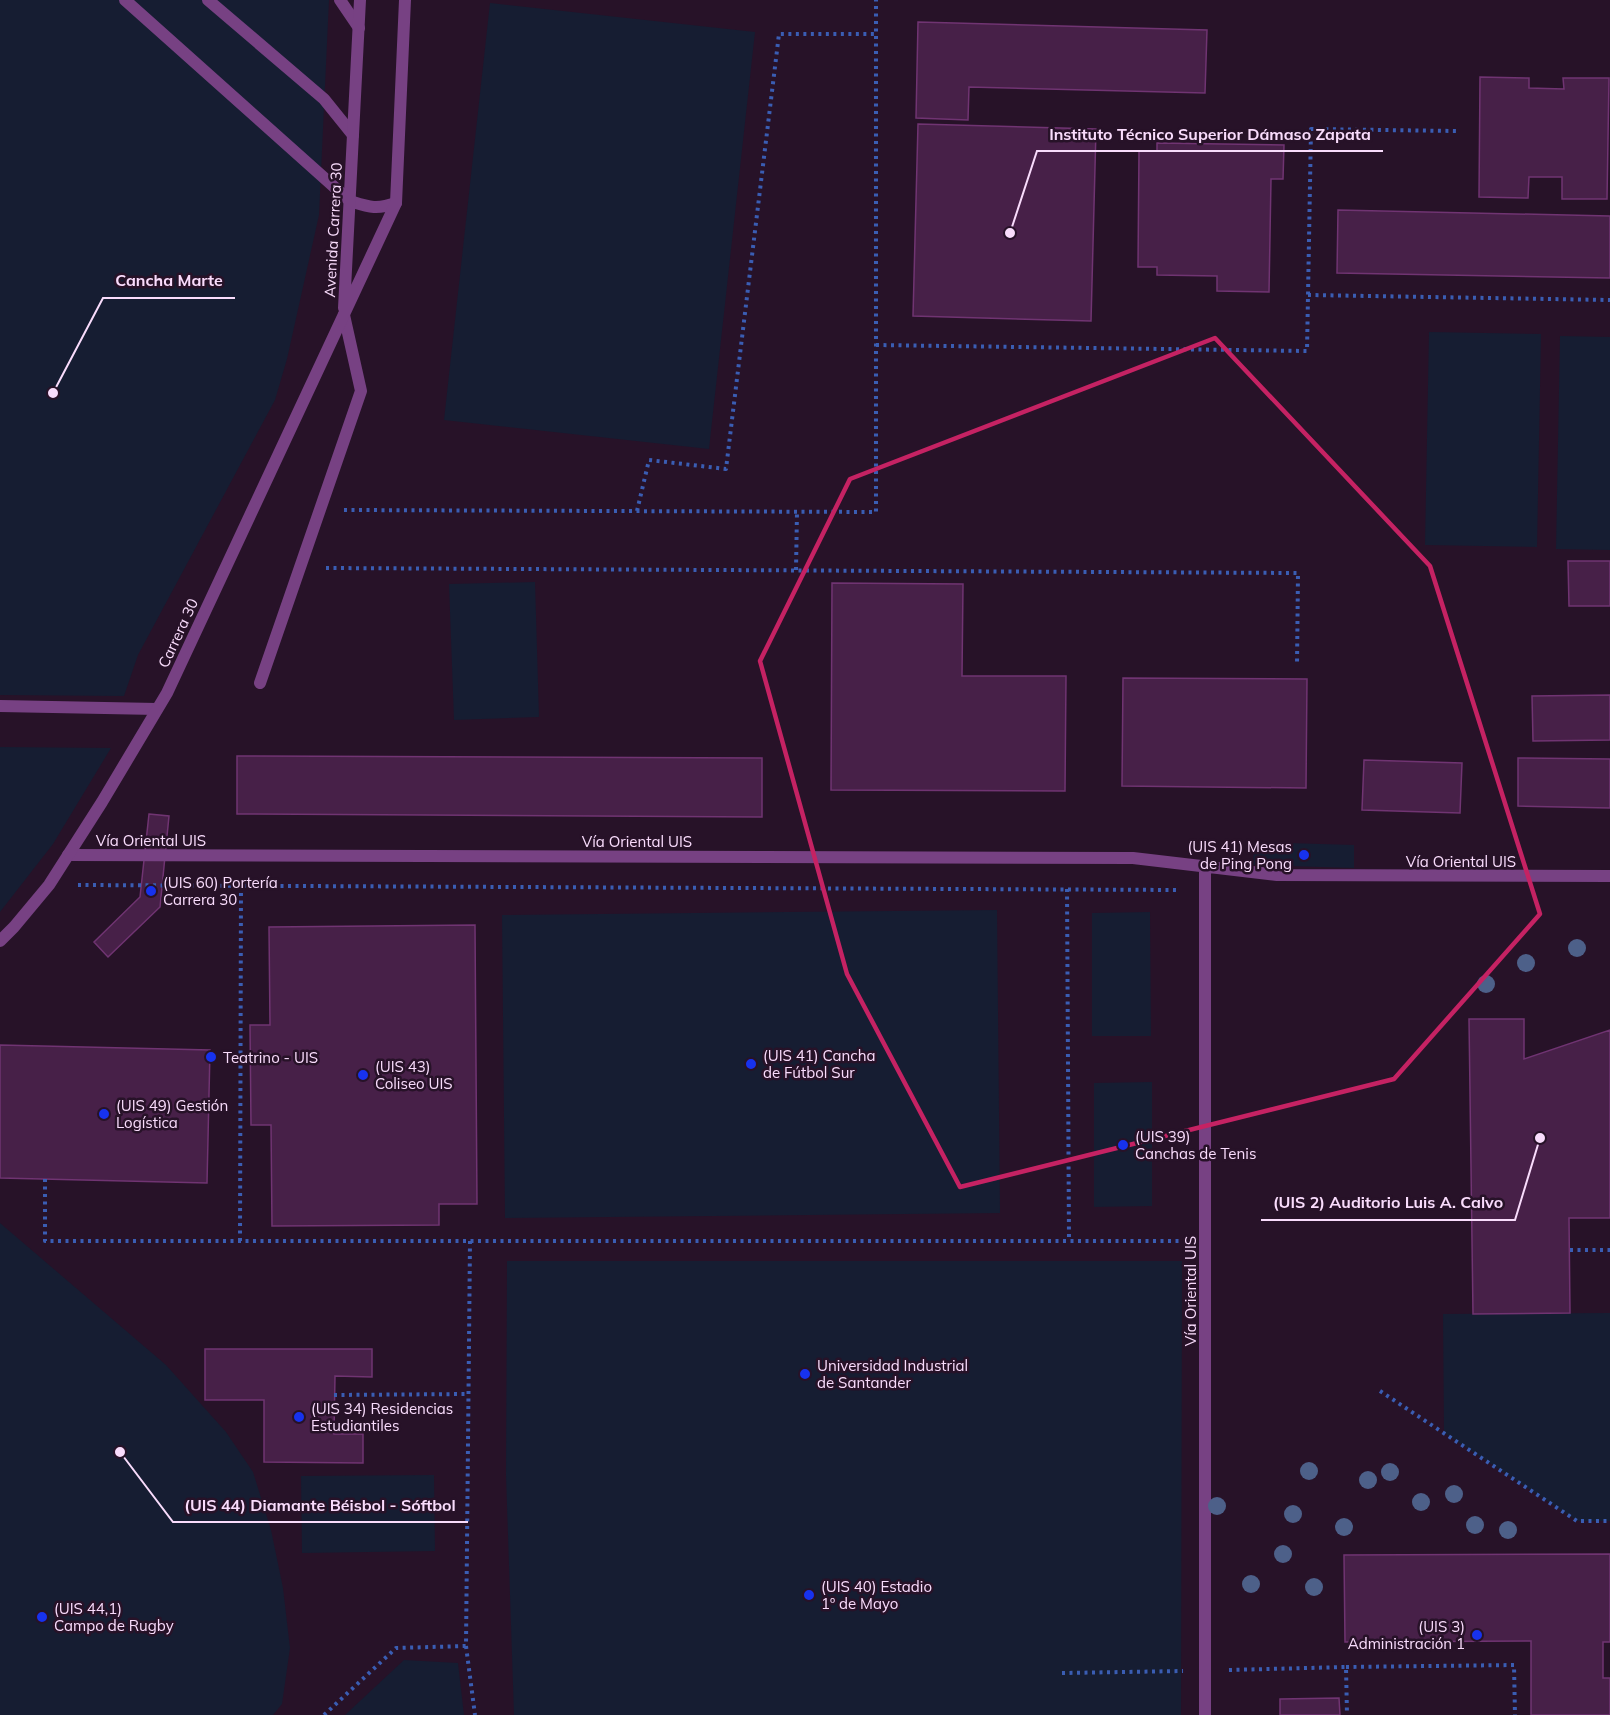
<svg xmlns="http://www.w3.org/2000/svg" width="1610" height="1715" font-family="Mulish,sans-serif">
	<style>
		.green { fill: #161d32 }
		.building { fill: #472048; stroke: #703472; stroke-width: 1.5 }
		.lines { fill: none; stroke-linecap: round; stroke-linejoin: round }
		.path { stroke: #3a5db3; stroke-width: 4; stroke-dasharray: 3 4.5; stroke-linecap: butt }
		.service { stroke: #774183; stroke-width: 12 }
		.minor { stroke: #774183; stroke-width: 12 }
		.tree { fill: #4d6089 }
		.marked { fill: none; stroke: #c52263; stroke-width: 4.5; stroke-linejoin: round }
		.poi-dot { fill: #1732ee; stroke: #271228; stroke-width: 2 }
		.labels { text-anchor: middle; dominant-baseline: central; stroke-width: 5; stroke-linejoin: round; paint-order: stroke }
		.street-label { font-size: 15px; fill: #f9dcfc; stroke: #271228 }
		.poi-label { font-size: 15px; fill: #f9dcfc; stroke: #271228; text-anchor: start }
		.leader { fill: none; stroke: #f9dcfc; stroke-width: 2 }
		.callout-dot { fill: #f9dcfc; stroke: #271228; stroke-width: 2 }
		.callout-label { font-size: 16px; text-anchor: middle; font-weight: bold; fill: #f9dcfc; stroke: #271228; stroke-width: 5; stroke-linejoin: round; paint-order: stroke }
	</style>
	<rect width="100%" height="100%" fill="#271228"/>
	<path class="green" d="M0 0H329L319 215 287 359 275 400 138 655 124 696 0 695Z
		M490 3 755 32 709 449 444 420Z
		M1429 332 1541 334 1537 547 1425 545Z
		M1560 336 1610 337V550L1556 549Z
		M535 582 539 717 454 720 449 584Z
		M0 747 111 748 53 844 0 912Z
		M1254 842 1354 845V868L1253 865Z
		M997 910 1000 1213 505 1218 502 915Z
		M1150 912 1151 1036H1092V913Z
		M1152 1082V1206L1094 1207V1083Z
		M0 1223 166 1365 226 1432 253 1472 271 1530 283 1588 290 1648 282 1704 273 1715H0Z
		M507 1261H1182L1181 1715H514L506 1475Z
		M1610 1313V1521H1577L1444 1433 1443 1314Z
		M434 1475 435 1551 302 1553 301 1476Z
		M404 1660 458 1663 464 1715H345Z"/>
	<path class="building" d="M918 22 1207 30 1205 93 969 87 968 120 916 118Z
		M1480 77 1529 78V88L1564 89 1563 78H1609L1607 199H1562V177H1529L1528 198 1479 197Z
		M918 124 1096 129 1091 321 913 316Z
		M1157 143 1284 145 1283 179H1271L1269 292 1217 291V276L1157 275V267H1138L1139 151H1157Z
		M1338 210 1610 216V278L1337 273Z
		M1568 561H1610V606H1569Z
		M832 583 963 584 962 676H1066L1065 791 831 790Z
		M1123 678 1307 679 1306 788 1122 786Z
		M1610 695V740L1533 741 1532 696Z
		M237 756 762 758V817L237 814Z
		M1518 758 1610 759V808L1518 806Z
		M1364 760 1462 763 1460 813 1362 810Z
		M149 814 169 816 160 907 108 957 94 942 140 897Z
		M475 925 477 1204H439V1225L272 1226 271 1125H251L250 1025H270L269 927Z
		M1469 1019H1524V1059L1610 1030V1218H1569L1570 1313 1473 1314Z
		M0 1045 210 1050 207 1183 0 1178Z
		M205 1349H372V1377L335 1376 334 1434H363V1463L264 1462V1400H205Z
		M1610 1554V1642H1603V1678H1610V1715H1531V1641L1345 1642 1344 1555Z
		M1339 1698 1340 1715H1280V1699Z"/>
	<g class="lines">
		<path class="path" d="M1308 295 1610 300
			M876 345 1307 351 1311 129 1456 131
			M344 510 876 512V0
			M637 511 649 460 726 469 779 34H876
			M326 568 1298 573 1297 665
			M796 570 797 512
			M78 885 1178 890
			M1067 889 1069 1241
			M45 1179V1241H1183
			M240 1241 241 886
			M470 1241 466 1646 475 1715
			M1570 1250H1610
			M1380 1391 1577 1521H1610
			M334 1395 469 1394
			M1346 1667 1514 1665 1515 1715
			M1229 1670 1346 1667 1347 1715
			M1062 1673 1183 1671
			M324 1715 396 1648 466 1646"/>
		<path class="service" d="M125 0 350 201C369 207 376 210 396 203
			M208 0 324 99 353 135
			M340 0 359 28
			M260 683 361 391 344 315
			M0 706 157 709
			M68 855 1133 858 1277 875 1610 876
			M1205 1715V867"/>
		<path class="minor" d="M344 308 360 0
			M0 941 14 927 49 885 102 802 167 693 396 203 405 0"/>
	</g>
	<g class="tree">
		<circle cx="1577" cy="948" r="9"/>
		<circle cx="1526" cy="963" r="9"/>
		<circle cx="1486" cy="984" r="9"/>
		<circle cx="1309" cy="1471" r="9"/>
		<circle cx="1390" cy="1472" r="9"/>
		<circle cx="1368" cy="1480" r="9"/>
		<circle cx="1454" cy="1494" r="9"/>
		<circle cx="1421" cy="1502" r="9"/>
		<circle cx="1217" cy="1506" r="9"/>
		<circle cx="1293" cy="1514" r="9"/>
		<circle cx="1475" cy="1525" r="9"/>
		<circle cx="1344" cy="1527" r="9"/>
		<circle cx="1508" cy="1530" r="9"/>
		<circle cx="1283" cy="1554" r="9"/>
		<circle cx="1251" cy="1584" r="9"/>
		<circle cx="1314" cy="1587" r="9"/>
	</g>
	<path class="marked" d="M1215 338 1430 566 1540 914 1394 1079 960 1187 847 974 760 661 850 479Z"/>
	<g class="poi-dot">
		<circle cx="1304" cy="855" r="6"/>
		<circle cx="151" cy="891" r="6"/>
		<circle cx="211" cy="1057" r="6"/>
		<circle cx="751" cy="1064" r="6"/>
		<circle cx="363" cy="1075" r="6"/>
		<circle cx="104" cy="1114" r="6"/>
		<circle cx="1123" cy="1145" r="6"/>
		<circle cx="805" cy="1374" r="6"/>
		<circle cx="299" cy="1417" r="6"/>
		<circle cx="809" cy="1595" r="6"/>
		<circle cx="42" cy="1617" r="6"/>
		<circle cx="1477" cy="1635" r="6"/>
	</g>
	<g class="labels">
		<g class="street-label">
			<text transform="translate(333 230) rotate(-87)">Avenida Carrera 30</text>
			<text transform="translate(178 633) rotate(-65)">Carrera 30</text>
			<text x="151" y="840">Vía Oriental UIS</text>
			<text x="637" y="841">Vía Oriental UIS</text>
			<text x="1461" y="861">Vía Oriental UIS</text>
			<text transform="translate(1190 1291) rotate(-90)">Vía Oriental UIS</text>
		</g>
		<g class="poi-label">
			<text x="1292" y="846" text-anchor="end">(UIS 41) Mesas<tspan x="1292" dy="17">de Ping Pong</tspan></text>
			<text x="163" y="882">(UIS 60) Portería<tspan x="163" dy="17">Carrera 30</tspan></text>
			<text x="763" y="1055">(UIS 41) Cancha<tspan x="763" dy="17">de Fútbol Sur</tspan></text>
			<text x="223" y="1057">Teatrino - UIS</text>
			<text x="375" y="1066">(UIS 43)<tspan x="375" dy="17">Coliseo UIS</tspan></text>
			<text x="116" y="1105">(UIS 49) Gestión<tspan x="116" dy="17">Logística</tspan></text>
			<text x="1135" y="1136">(UIS 39)<tspan x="1135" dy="17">Canchas de Tenis</tspan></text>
			<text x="817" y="1365">Universidad Industrial<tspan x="817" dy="17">de Santander</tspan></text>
			<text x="311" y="1408">(UIS 34) Residencias<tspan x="311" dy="17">Estudiantiles</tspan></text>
			<text x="821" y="1586">(UIS 40) Estadio<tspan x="821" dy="17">1º de Mayo</tspan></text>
			<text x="54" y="1608">(UIS 44,1)<tspan x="54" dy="17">Campo de Rugby</tspan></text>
			<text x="1465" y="1626" text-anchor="end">(UIS 3)<tspan x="1465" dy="17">Administración 1</tspan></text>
		</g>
	</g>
	<path class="leader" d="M1010 233L1037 151H1383M53 393L103 298H235M1540 1138L1515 1220H1261M120 1452L173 1522H468"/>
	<g class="callout-dot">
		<circle cx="1010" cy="233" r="6"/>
		<circle cx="53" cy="393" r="6"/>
		<circle cx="1540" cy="1138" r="6"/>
		<circle cx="120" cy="1452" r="6"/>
	</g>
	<g class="callout-label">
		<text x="1210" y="140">Instituto Técnico Superior Dámaso Zapata</text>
		<text x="169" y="286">Cancha Marte</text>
		<text x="1388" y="1208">(UIS 2) Auditorio Luis A. Calvo</text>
		<text x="320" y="1511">(UIS 44) Diamante Béisbol - Sóftbol</text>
	</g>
</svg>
